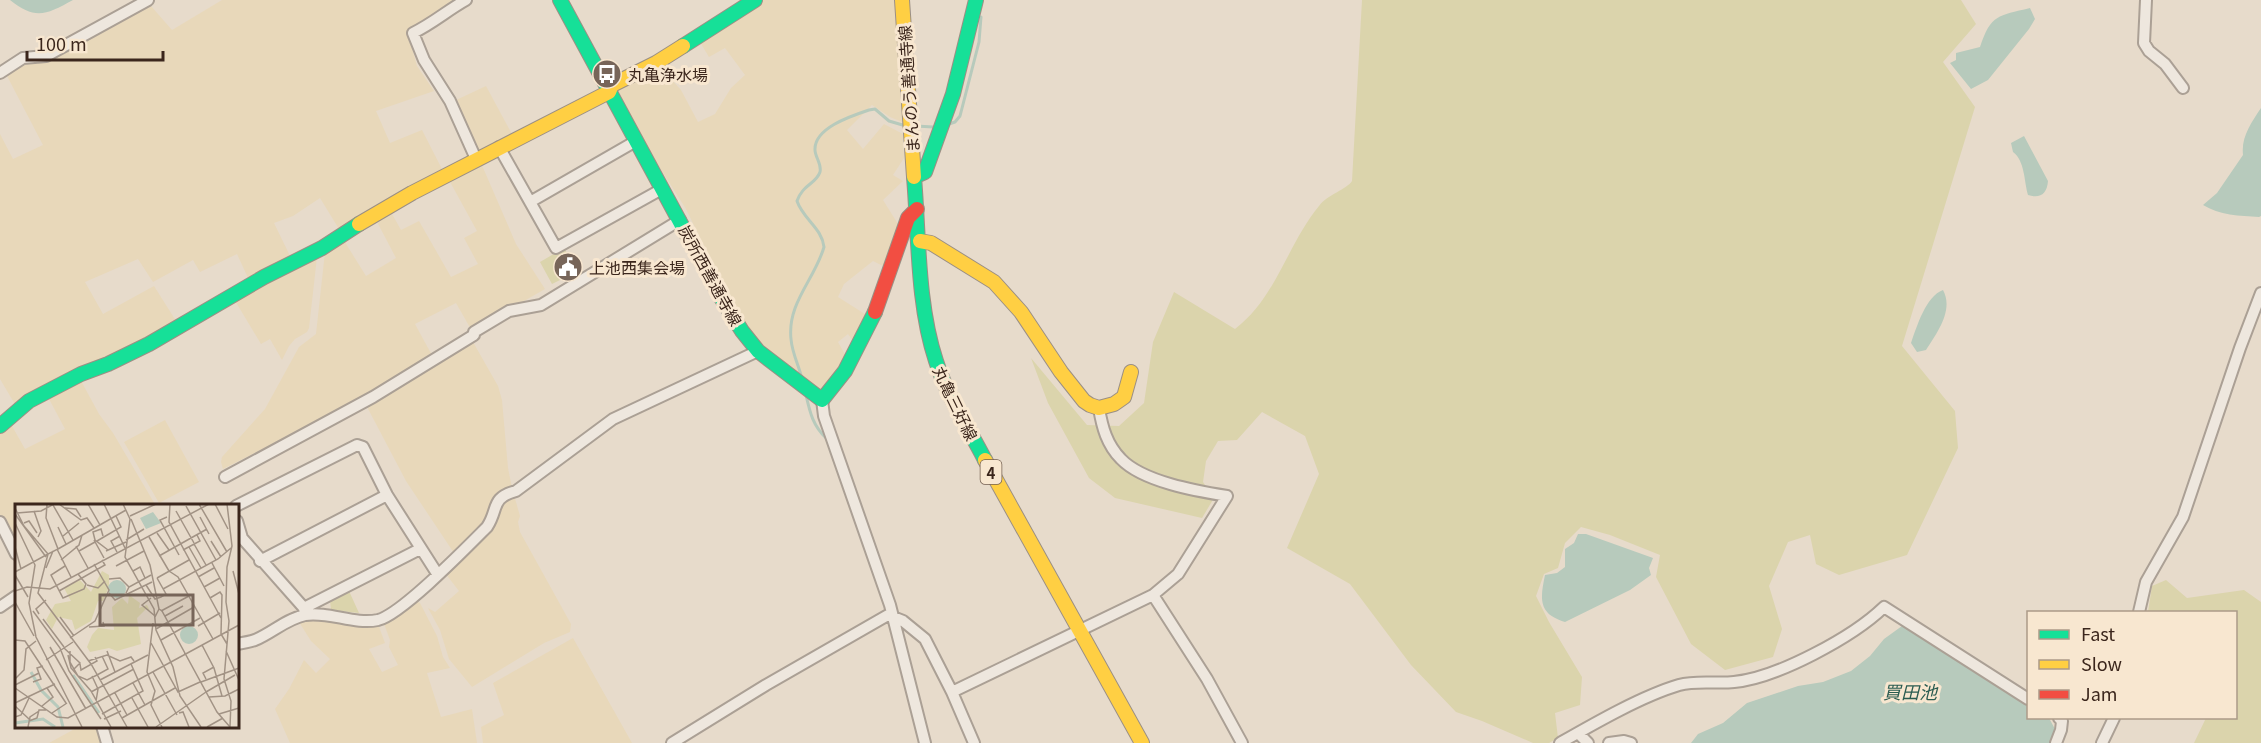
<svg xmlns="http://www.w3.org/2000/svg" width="2261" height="743" font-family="Georgia,'Noto Sans JP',serif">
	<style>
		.farmland { fill: #e8d8ba }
		.green { fill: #dbd4ac }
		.water { fill: #b7cabc }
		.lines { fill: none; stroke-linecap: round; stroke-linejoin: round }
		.stream { stroke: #b7cabc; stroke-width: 3 }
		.street-casing { stroke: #aba095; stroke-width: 14 }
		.fast-casing { stroke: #9b8f84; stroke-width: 16 }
		.slow-casing { stroke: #9b8f84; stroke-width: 16 }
		.jam-casing { stroke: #9b8f84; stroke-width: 16 }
		.street { stroke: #eee7de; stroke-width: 10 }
		.fast { stroke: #16e098; stroke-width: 14 }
		.slow { stroke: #ffcf43; stroke-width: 14 }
		.jam { stroke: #f24e42; stroke-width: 14 }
		.labels { text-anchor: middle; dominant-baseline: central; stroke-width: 6; stroke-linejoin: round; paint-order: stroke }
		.shield { fill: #f8e7d0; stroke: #746052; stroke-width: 1.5 }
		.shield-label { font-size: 15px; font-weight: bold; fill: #3b261c }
		.poi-label { font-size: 16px; fill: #3b261c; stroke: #f8e7d0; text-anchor: start }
		.street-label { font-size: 16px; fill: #3b261c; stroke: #f8e7d0 }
		.water-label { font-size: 18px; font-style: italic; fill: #2a5c51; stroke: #f8e7d0 }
		.inset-river { fill: none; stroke: #b7cabc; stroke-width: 3 }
		.inset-road { fill: none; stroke: #a29385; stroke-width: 1.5 }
		.view { fill: #776559; fill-opacity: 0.15; stroke: #776559; stroke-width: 3 }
		.inset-edge { fill: none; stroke: #3b261c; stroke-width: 3 }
	</style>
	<rect width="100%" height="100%" fill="#e7dbcb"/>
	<path class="farmland" d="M222 0H455L408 34 417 66 434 91 376 111 390 143 422 130 444 173 339 229 320 198 293 216 274 223 292 260 249 280 237 254 200 272 193 260 153 282 138 259 85 282 103 314 154 286 178 324 16 406 0 379V134L13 159 43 145 6 74 31 62 46 61 151 6 172 30Z
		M763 0H896L905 123 890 117 872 105 847 130 863 149 884 124 903 134 904 158 893 175 903 181 883 200 903 232 887 268 873 261 844 284 838 297 868 316 855 344 848 334 838 342 847 358 821 391 773 360 755 339 727 293 686 209 646 146 618 90 659 66 681 90 698 122 715 114 731 88 745 75 725 48 709 57 700 42Z
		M486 86 513 136 481 153 454 101Z
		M481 163 516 244 545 289 472 331 456 303 415 324 434 359 334 413 223 469 221 462 222 457 265 409 299 347 316 334 325 252 343 239 366 276 396 258 376 220 391 212 401 230 419 221 451 277 478 264 464 238 477 231 449 180Z
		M317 257 309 328 307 332 295 339 289 346 282 360 270 339 261 344 234 299Z
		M473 342 498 386 502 400 508 468 512 488 496 494 488 519 454 553 406 481 365 403Z
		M80 379 99 414 113 433 156 506H16V539L13 541 0 516V433L12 426 25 449 65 429 48 397Z
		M165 420 199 482 159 503 124 442Z
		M514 495 520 516 518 522 520 532 571 624 570 632 544 643 472 687 449 659 440 630 428 608 435 612 459 591 445 573 496 524 500 504Z
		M413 599 420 603 437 636 443 657 450 668 427 673 441 717 472 709 477 743H290L275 709 289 689 304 660 316 673 330 659 311 641 299 622 301 619 378 624 385 643 369 649 382 672 398 665 389 647 390 640 383 621Z
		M573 638 632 743H483L481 727 504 715 493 683Z
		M80 726 99 727 104 743H49Z"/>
	<path class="green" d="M1362 0H1961L1976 24 1943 62 1975 107 1902 346 1955 411 1958 448 1907 555 1839 575 1816 564 1810 535 1788 542 1769 586 1782 629 1773 657 1725 670 1691 644 1656 577 1660 555 1610 535 1581 527 1565 543 1558 568 1544 574 1536 596 1549 622 1582 677 1580 705 1555 713 1558 738 1549 743H1533L1482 721 1456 712 1411 665 1350 584 1287 548 1319 474 1305 436 1262 412 1237 440 1218 441 1206 461 1203 482 1214 498 1202 518 1115 498 1089 478 1048 403 1031 358 1087 425 1119 426 1144 403 1153 342 1174 292 1235 329C1276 298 1287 245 1319 206 1328 194 1346 190 1352 181Z
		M564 248 570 259 557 266 564 278 552 284 540 262Z
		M2166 580 2187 598 2244 590 2261 602V743H2194L2206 718H2236V612H2148L2152 586Z
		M349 591 359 613 331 610 330 600Z"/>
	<path class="water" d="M10 0H73C46 15 35 20 10 0Z
		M2030 8 2035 19 2029 29 1988 80 1971 89 1950 63 1956 60V53L1980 47C1991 14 1998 16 2030 8Z
		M2261 108V216L2259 217C2240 216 2219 215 2203 205L2217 193 2243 155C2241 137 2251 123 2261 108Z
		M2024 136 2048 181C2047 194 2040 199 2028 195 2024 181 2025 161 2013 152L2011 143Z
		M1943 290C1954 310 1937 333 1926 350L1917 352 1911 343C1917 326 1926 296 1943 290Z
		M1578 534H1586L1653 558 1649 568 1651 575 1630 590 1565 622C1538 614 1540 599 1545 575L1557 573 1565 567V549L1574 543Z
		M1902 626 2028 703V718H2049L2056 731 2052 743H1691L1698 734 1723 723 1747 703 1798 686 1823 682 1851 671 1870 656 1884 639Z"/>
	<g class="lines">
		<path class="stream" d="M949 124 955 122 960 116 979 42 981 17
			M916 126 933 127
			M802 379C799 366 792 353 791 339 787 303 815 279 824 247 822 228 803 219 797 201 803 184 816 184 820 172 822 164 815 157 815 150 814 128 851 116 869 110L875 109 889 121 906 126
			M806 395C810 413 813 426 827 439"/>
		<g class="street-casing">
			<path id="street" d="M466 0C448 10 432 24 413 33L424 60 450 101 476 159
				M2146 0 2144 43 2149 51 2165 64 2183 88
				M0 73 23 58 46 56 148 0
				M499 147 556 248 662 189
				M530 202 636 141
				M822 400 824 416 890 605 925 743
				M225 477 373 397 474 335V332L509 311 541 305 680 220
				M236 506 357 445 363 447 387 495 438 575
				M237 521 242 538 304 608 305 615
				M0 522 16 554
				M260 561 387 495
				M1153 595 1207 679 1242 743
				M0 607 16 596
				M304 608 420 549
				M2139 612 2146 582 2183 517 2240 348 2261 293
				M237 644C243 643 249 642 255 640 272 633 286 619 305 615 329 611 354 625 378 620 402 614 467 547 487 527 499 509 490 498 516 491L613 419 758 351
				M952 692 1153 595 1178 574 1227 496C1197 491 1143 482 1121 459 1107 445 1102 427 1099 408
				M102 726 107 743
				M1578 733 1588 743
				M672 743 766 685 888 615 903 621 925 639 952 692 974 743
				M1560 743C1595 723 1642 696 1679 685 1697 680 1716 684 1734 682 1777 678 1853 637 1884 607L2028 699
				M1609 743 1624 741 1631 743
				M2056 743 2061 730 2062 721 2059 718
				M2102 743 2114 718"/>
		</g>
		<g class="fast-casing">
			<path id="fast" d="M560 0 720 296 742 331 758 351 822 400 845 371 875 312
				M976 0 953 94 925 172 914 177C919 236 917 304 936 361 947 396 968 427 985 460
				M683 46 755 0
				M0 426 29 401 81 374 108 364 149 344 264 277 322 248 359 224"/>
		</g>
		<g class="slow-casing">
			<path id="slow" d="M902 0 914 177
				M359 224 412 193 609 92 612 85 656 63 683 46
				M920 241 931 243 994 282 1021 312 1061 372 1084 401 1090 405 1099 408 1114 404 1124 397 1131 372
				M985 460 1142 743"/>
		</g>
		<g class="jam-casing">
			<path id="jam" d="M875 312 908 218 917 209"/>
		</g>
		<use href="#street" class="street"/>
		<use href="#fast" class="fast"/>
		<use href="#slow" class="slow"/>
		<use href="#jam" class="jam"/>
	</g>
	<defs>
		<g id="bus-disc" transform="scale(1.5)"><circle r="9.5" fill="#776559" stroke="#f8e7d0"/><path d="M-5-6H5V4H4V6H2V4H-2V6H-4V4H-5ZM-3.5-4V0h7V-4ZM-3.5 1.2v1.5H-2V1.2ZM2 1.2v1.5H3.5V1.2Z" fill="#fff"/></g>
		<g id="civic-disc" transform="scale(1.5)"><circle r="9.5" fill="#776559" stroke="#f8e7d0"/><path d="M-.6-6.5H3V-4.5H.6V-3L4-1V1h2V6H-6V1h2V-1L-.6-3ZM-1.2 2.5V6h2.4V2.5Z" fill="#fff"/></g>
	</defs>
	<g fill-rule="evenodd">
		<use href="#bus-disc" x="607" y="74"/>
		<use href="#civic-disc" x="568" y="267"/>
	</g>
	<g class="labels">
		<rect class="shield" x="980.5" y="460" width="21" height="24" rx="4.5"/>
		<g class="shield-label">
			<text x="991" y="472">4</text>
		</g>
		<g class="poi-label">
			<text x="628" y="74">丸亀浄水場</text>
			<text x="589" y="267">上池西集会場</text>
		</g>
		<g class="street-label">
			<text transform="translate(908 89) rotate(-94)">まんのう善通寺線</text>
			<text transform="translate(711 275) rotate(61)">炭所西善通寺線</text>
			<text transform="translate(956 403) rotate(64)">丸亀三好線</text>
		</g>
		<g class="water-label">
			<text x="1910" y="691">買田池</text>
		</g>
	</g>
	<g transform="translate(15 504)">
		<rect width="224" height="224" fill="#e7dbcb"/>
		<path d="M87 67 94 71V83L88 97H83L76 117 60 126 57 116 43 113 37 125 31 116 40 100 56 97 49 84 65 76 76 88ZM114 91 125 99 124 104 132 101 135 107 131 105 122 114 126 140 102 147 94 144 75 148 72 143 77 131 83 124 99 126 97 103 107 94 113 100Z" fill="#dbd4ac"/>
		<path d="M138 8 146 19 131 25 125 14ZM93 85a9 9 0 1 1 18 0a9 9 0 1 1-18 0ZM165 131a9 9 0 1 1 18 0a9 9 0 1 1-18 0Z" fill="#b7cabc"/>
		<path class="inset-river" d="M16 168 26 186 43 203 48 223M58 171 84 209M0 219 28 215 40 223"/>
		<path class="inset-road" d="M32 0 31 14 43 45 33 50 23 89 76 160 112 223M44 0 66 16 72 14 79 24M73 0 85 21M89 0 110 44M108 0 115 15 110 53 139 105 141 126 158 163 165 192 186 223M155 0 154 18 206 114M184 0 212 48M200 0 213 25M212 0 217 42 212 63 211 98 214 117 209 175 216 197 215 223M38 1 58 36M171 2 201 56M0 4 9 22 33 50 0 68M50 4 61 5 66 13M19 7 26 27 23 33M161 7 179 39M2 9 26 7 39 0M0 10 31 53M115 12 141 0M152 13 145 16 164 51M185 13 194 30M116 15 135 61 144 105M0 19 20 61 14 99 21 133 67 223M9 19 14 17 22 29M43 23 51 40M142 29 154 46M48 32 64 19M88 32 86 25 78 28 80 36 93 46M134 33 154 67M79 36 89 54M111 36 129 25M82 37 106 23 101 12M196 37 206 53M179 40 191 61M61 42 73 64M0 43 6 65M174 43 186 64M42 45 56 73M43 45 111 6M168 46 185 37 182 31M64 47 80 38M91 47 111 38M102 48 96 37 105 32M144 52 192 25M46 56 64 41 67 31M197 59 209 82M50 62 36 71 48 94 69 85 71 80 63 70M101 62 129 47M31 64 38 47M118 67 125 63 130 74M154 67 163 73 198 135M218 67 224 90M0 71 13 93M183 73 199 64M142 74 174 56M94 75 105 74 114 83M72 81 83 84 90 77M131 81 140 95 146 93 151 90 142 74M189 83 205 74M148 85 203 55 216 44M0 87 12 83 35 85 194 0M44 87 90 61 87 56M94 89 100 96 137 78M111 89 114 83 136 71M136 94 127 101 140 112M195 94 205 88 207 91 206 130 212 140M0 98 19 132M18 107 45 144 54 167 86 215M146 107 174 92M24 110 21 105 31 96M150 112 168 102M45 113 59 132M140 113 144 105 147 107 202 208 215 223M28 115 49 143M138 119 132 168 140 187 136 201 147 223M183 122 205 109M74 123 89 122 88 118M141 125 179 103M55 134 80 117 94 86 79 60M0 136 10 137 51 199M146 136 185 114M136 139 163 188 185 178M187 141 199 164 207 192M35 143 71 205M49 144 65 159 59 165M55 147V158L63 172 72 176 82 171M92 147 100 168M211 147 224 176M53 151 56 164 76 187 96 223M31 156 58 138M73 157 92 151 105 157 116 153 119 157M65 160 66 166 82 157 80 153M138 168 162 211M82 171 93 165 87 152M77 172 83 185 81 197M0 175 9 166 11 145 21 137M191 175 188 169 199 163M85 176 133 151M18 178 26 175 22 164 28 162M186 178 224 164M118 179 130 201M0 181 24 169M0 184 42 213 53 214 224 121M76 188 119 165M191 188 220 171M100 189 112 211M194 193 210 192 224 185M117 194 133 223M0 199 40 180M0 202 14 215M27 202 38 193 32 184M37 209 52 199M164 209 168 208 174 223M87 210 128 187 116 160M204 210 224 204M0 213 6 211 14 194M107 214 160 184M89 215 106 207M14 217 22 214 24 206H31M13 223 15 213 24 207M141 223 191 188M192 223 208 214"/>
		<path class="view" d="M85 91H178V121H85Z"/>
		<rect width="224" height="224" class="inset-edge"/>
	</g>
	<rect x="2027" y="611" width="210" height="108" fill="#f8e7d0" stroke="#ac9a88" stroke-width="1.5"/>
	<rect x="2039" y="630" width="30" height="9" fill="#16e098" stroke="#ac9a88" stroke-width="1.5"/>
	<text x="2081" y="641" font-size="18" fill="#3b261c">Fast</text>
	<rect x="2039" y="660" width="30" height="9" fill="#ffcf43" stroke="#ac9a88" stroke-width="1.5"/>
	<text x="2081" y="671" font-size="18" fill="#3b261c">Slow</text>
	<rect x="2039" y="690" width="30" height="9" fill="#f24e42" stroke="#ac9a88" stroke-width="1.5"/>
	<text x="2081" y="701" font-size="18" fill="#3b261c">Jam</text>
	<path d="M27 51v9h136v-9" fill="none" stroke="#3b261c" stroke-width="3"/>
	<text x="36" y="51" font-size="18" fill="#3b261c" stroke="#f8e7d0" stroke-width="4.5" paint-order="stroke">100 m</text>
</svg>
